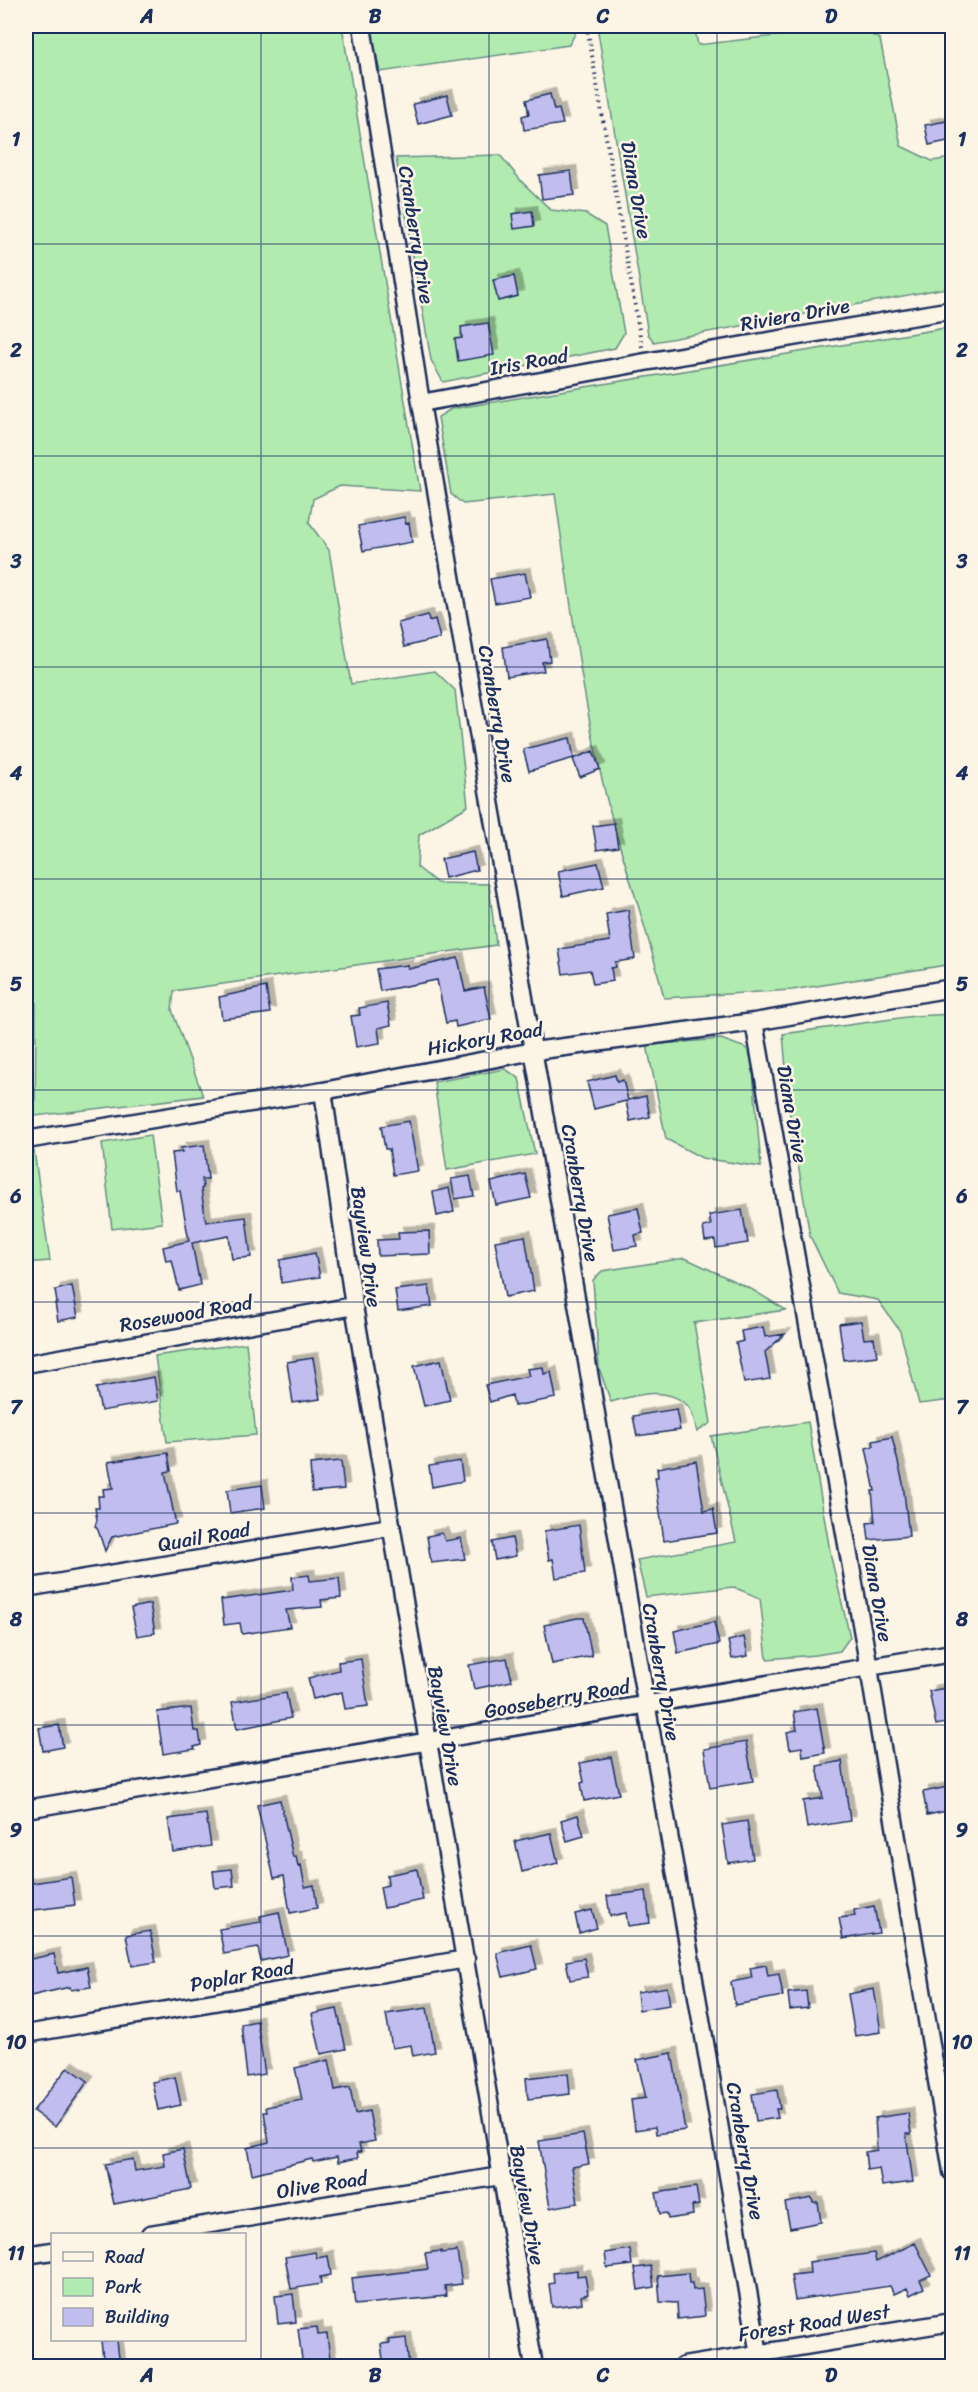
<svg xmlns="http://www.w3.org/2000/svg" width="978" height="2392" font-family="Sriracha,sans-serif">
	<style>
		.green { fill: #b2ebaf; stroke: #668d86; stroke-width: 1.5 }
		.building { fill: #c1bdef; stroke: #1b2f5e; stroke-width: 1.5; filter: url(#shadow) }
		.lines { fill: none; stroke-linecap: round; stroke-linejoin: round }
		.street-casing { stroke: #1b2f5e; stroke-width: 21 }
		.path { stroke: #1b2f5e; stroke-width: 4; stroke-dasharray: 1.5 4.5; stroke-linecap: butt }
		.street { stroke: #fcf5e5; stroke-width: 16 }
		.grid { fill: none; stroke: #1b2f5e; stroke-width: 1.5; stroke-opacity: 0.55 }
		.labels { text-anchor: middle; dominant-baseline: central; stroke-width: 5; stroke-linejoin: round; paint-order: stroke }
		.street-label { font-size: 20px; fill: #1b2f5e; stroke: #fcf5e5 }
		.neatline { fill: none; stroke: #1b2f5e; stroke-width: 2 }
		.grid-label { font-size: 20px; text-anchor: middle; font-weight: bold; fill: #1b2f5e }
	</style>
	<defs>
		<filter id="shadow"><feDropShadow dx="5.5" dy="-5.5" stdDeviation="0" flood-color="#0004"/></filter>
	</defs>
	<rect width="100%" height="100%" fill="#fcf5e5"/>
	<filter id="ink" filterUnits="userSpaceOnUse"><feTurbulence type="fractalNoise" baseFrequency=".0167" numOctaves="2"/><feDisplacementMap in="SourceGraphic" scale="12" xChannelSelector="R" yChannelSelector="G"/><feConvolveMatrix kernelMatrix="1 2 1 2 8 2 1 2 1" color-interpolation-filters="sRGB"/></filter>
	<g filter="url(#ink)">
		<path class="green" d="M26 26H342L420 491 340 486 313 499 309 523 329 550 351 684 435 671 455 690 468 806 419 835 417 867 437 883 489 884 496 945 174 991 172 1010 203 1096 35 1116 36 1003 26 988Z
			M370 26H574L576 32 569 45 380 72Z
			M597 26H694L698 45 791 34 790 26H853L880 39 901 146 932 161 952 158V287L654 342 648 334Z
			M500 155 522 182 551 210 586 214 605 226 624 333 615 348 443 382 431 360 396 158Z
			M952 327V964L792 990 664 998C648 929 623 864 606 796 581 697 570 594 555 494L463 504 451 494 438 417 451 409Z
			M952 1014V1400L919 1404 900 1331 878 1300 838 1293 810 1236 790 1116 783 1034 914 1016Z
			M721 1039 746 1048 752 1059 761 1167 702 1158 666 1139 647 1045Z
			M505 1069 519 1078 535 1154 447 1170 434 1082Z
			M150 1135 162 1223 112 1229 102 1143Z
			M34 1151 50 1261 26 1263V1153Z
			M685 1258 751 1289 786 1310 694 1323 711 1423 697 1432C695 1425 693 1411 688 1406 667 1385 635 1395 611 1402L599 1368 593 1280 602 1271Z
			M246 1343 256 1435 167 1442 155 1356Z
			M808 1422 831 1557 850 1637 840 1651 816 1655 767 1659 760 1598 733 1587 646 1597 637 1560 736 1542 711 1436Z"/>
		<path class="building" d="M550 94 554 110 559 109 563 124 524 130 522 116 529 114 526 100Z
			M447 95 452 115 418 124 413 104Z
			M952 120V140L929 145 925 125Z
			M571 171 574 195 542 199 539 175Z
			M532 211 534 226 514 229 512 214Z
			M514 276 518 296 498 301 493 280Z
			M488 323 494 355 458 361 455 339 462 338 461 327Z
			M404 517 406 524 409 523 412 542 363 551 358 526Z
			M525 573 530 597 495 603 490 579Z
			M428 615 429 621 435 619 440 638 404 647 398 623Z
			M547 639 550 661 542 662 544 671 507 677 503 647Z
			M570 738 574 758 529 771 523 749Z
			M593 751 600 769 580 777 573 759Z
			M614 823 618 847 597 850 593 826Z
			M473 852 477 870 445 878 441 859Z
			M598 863 604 887 563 896 558 871Z
			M628 910 635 959 615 962 616 967 611 968 613 981 593 984 590 970 563 974 559 949 610 941 606 914Z
			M458 958 465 991 484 987 491 1019 456 1027 455 1021 446 1023 437 980 380 991 376 969 407 965 408 969Z
			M266 987 270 1013 222 1019 219 997Z
			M387 1003 391 1025 378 1028 380 1043 356 1047 351 1016 360 1015 359 1008Z
			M615 1075 617 1082 623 1080 628 1100 646 1096 650 1117 630 1121 626 1101 594 1109 587 1082Z
			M409 1121 418 1171 393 1175 389 1149H385L381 1126Z
			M204 1145 208 1179H202L203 1188 201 1189 206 1222 246 1217 251 1257 232 1259 229 1236 192 1243 200 1285 179 1290 172 1260 166 1261 163 1247 189 1241 180 1191H177L172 1153 182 1152 181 1148Z
			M525 1174 531 1198 496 1205 491 1182Z
			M470 1176 474 1196 455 1199 451 1179Z
			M449 1188 454 1212 437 1216 433 1192Z
			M638 1208 643 1233 635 1235 637 1246 614 1250 607 1214Z
			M742 1210 748 1243 716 1248 715 1240 705 1241 703 1227 711 1225 709 1215Z
			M429 1231 430 1254 378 1256 377 1240 399 1239 398 1232Z
			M525 1236 534 1291 505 1297 495 1241Z
			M315 1253 320 1277 281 1283 280 1260Z
			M72 1286 78 1317 58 1321 55 1303H57L55 1290Z
			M429 1286 432 1306 398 1311 395 1290Z
			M861 1321 864 1339 874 1338 877 1356 844 1360 839 1324Z
			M763 1327 765 1337 785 1334 765 1352 770 1379 744 1383 736 1343 743 1341 741 1331Z
			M313 1358 320 1399 293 1403 287 1362Z
			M441 1360 450 1400 424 1406 414 1366Z
			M543 1367 544 1374 551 1372 556 1398 514 1406 512 1395 490 1402 485 1385 529 1376 527 1369Z
			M154 1377 158 1401 101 1411 96 1388Z
			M676 1409 680 1430 637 1436 633 1416Z
			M892 1437 903 1483 909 1536 869 1540 867 1523 875 1522 872 1491H875L866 1448 874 1446 873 1441Z
			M168 1453 171 1471 165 1472 176 1524 112 1537 105 1551 98 1530 95 1526 97 1520 95 1508H99L98 1496H104L103 1489 113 1488 108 1462Z
			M341 1461 344 1489 312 1492 310 1464Z
			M460 1461 463 1481 432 1487 429 1466Z
			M696 1461 704 1511 713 1509 717 1533 664 1541 655 1477H658L657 1468Z
			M262 1485 265 1508 230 1513 227 1490Z
			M579 1525 585 1573 556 1578 553 1559 549 1560 544 1531Z
			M442 1533 445 1541 461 1538 465 1559 431 1563 427 1536Z
			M512 1538 516 1556 495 1560 492 1542Z
			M309 1575 310 1581 339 1578 341 1598 321 1600 322 1607 286 1610 290 1627 242 1634 240 1623 224 1625 221 1600 293 1590 292 1577Z
			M150 1604 155 1633 137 1636 131 1608Z
			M577 1618H584L592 1656 552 1664 544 1625Z
			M714 1622 719 1644 678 1653 674 1631Z
			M744 1637 748 1656 732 1659 728 1641Z
			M507 1658 512 1681 474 1689 469 1665Z
			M361 1659 368 1706 345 1709 342 1692 313 1699 308 1678 339 1670 338 1662Z
			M951 1687 952 1722 936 1725 929 1691Z
			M286 1693 291 1718 237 1729 232 1702Z
			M191 1708 194 1731H199L201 1745 194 1747 195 1749 163 1754 157 1712Z
			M817 1708 825 1753 803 1757 802 1747 790 1749 787 1732 797 1730 794 1712Z
			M59 1725 63 1747 43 1751 39 1728Z
			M746 1742 753 1781 710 1788 704 1749Z
			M611 1757 619 1794 584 1801 581 1783 584 1782 580 1763Z
			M842 1761 850 1821 807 1828 803 1801 823 1798 817 1766Z
			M952 1786V1810L927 1815 923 1792Z
			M280 1800 293 1857 296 1856 298 1866 301 1865 305 1887 314 1885 317 1908 290 1913 284 1876 274 1878 257 1805Z
			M206 1814 211 1846 173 1852 168 1819Z
			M578 1815 584 1836 567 1841 561 1820Z
			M747 1821 753 1859 728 1863 722 1825Z
			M551 1833 558 1863 522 1872 515 1841Z
			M232 1869 234 1886 215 1888 213 1871Z
			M417 1869 423 1900 384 1908 380 1887 388 1885 387 1875Z
			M71 1877 75 1905 26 1911V1884Z
			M646 1891 650 1923 628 1926 626 1913 610 1916 607 1896Z
			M874 1906 879 1933 843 1939 839 1918 855 1916 854 1910Z
			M592 1910 597 1928 579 1933 575 1914Z
			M279 1912 288 1955 261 1961 258 1948 224 1954 219 1929 261 1922 260 1916Z
			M150 1931 156 1962 132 1966 126 1935Z
			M531 1945 537 1969 503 1977 497 1953Z
			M54 1954 58 1973 87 1967 91 1987 71 1990 70 1987 26 1997V1960Z
			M584 1958 588 1977 570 1980 566 1961Z
			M766 1965 768 1976 779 1974 783 1996 735 2005 731 1982 752 1978 750 1968Z
			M667 1987 670 2005 639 2010 637 1992Z
			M874 1989 881 2032 855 2036 848 1994Z
			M806 1991 808 2008 790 2010 788 1993Z
			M427 2008 435 2052 413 2056 411 2045 392 2048 386 2014Z
			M337 2009 346 2049 321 2054 312 2014Z
			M257 2021 265 2074 247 2077 241 2024Z
			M672 2053 685 2130 656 2134 655 2127 635 2130 631 2100 646 2098 637 2060Z
			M329 2060 335 2090 350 2087 355 2114 369 2111 375 2141 359 2144 361 2152H357L358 2158 338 2162 337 2157 313 2162 312 2159 252 2174 247 2148 269 2142 264 2112H267L266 2107 302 2100 295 2068Z
			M68 2067 88 2081 55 2127 33 2111Z
			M568 2073 570 2094 528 2099 526 2078Z
			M175 2077 181 2105 158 2110 152 2082Z
			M777 2090 780 2109H776L778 2118 756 2121 752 2094Z
			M908 2113 911 2134H906L913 2182 882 2186 879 2168 867 2170 865 2152 877 2150 875 2118Z
			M583 2134 589 2164 572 2167 578 2203 550 2208 539 2141Z
			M183 2149 191 2189 114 2204 105 2164 133 2159 135 2171 165 2166 163 2153Z
			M696 2187 699 2205 692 2206 693 2215 668 2219 667 2213 660 2214 656 2193Z
			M812 2198 813 2203H818L821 2222 790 2228 785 2203Z
			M915 2243 931 2275 920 2280 924 2288 910 2295 907 2288 894 2294 890 2286 795 2300 791 2275 810 2273 809 2262 874 2253 876 2262Z
			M630 2249 632 2265 607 2268 605 2253Z
			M441 2251V2253L457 2251 462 2284 445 2286 446 2296 355 2305 352 2278 428 2269 425 2253Z
			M315 2252 317 2258 328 2256 331 2275 320 2277 321 2284 291 2289 285 2257Z
			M651 2266 654 2287 638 2290 635 2268Z
			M577 2270V2276L585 2275 588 2294 581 2296 582 2303 552 2307 549 2284 554 2283 553 2273Z
			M688 2273 689 2283H692L693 2290 702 2289 705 2316 678 2319 677 2303 660 2302 658 2276Z
			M293 2294 296 2322 278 2324 275 2296Z
			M317 2327 318 2335 327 2334 331 2367H303L298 2329Z
			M406 2338 409 2367H384L381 2344 390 2343 389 2340Z
			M117 2340 120 2367H104L101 2341Z"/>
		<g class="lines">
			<g class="street-casing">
				<path id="street" d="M362 26 421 403 761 2366
					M421 403 645 362 952 310
					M754 1022 869 1668 952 2172
					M323 1091 354 1306 534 2366
					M26 1140 323 1091 534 1051 754 1022 952 988
					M26 1364 354 1306
					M26 1588 390 1527
					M26 1809 952 1653
					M26 2034 466 1959
					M150 2234 500 2176
					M26 2255 52 2251
					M683 2366 952 2322"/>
			</g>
			<path class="path" d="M587 26 642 347"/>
			<use href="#street" class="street"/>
		</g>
	</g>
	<path class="grid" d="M261 26V2366M489 26V2366M717 26V2366M26 244H952M26 456H952M26 667H952M26 879H952M26 1090H952M26 1302H952M26 1513H952M26 1725H952M26 1936H952M26 2148H952"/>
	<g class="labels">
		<g class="street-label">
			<text transform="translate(636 190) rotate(80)">Diana Drive</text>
			<text transform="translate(416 235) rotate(81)">Cranberry Drive</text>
			<text transform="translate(795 315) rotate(-10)">Riviera Drive</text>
			<text transform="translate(529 362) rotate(-10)">Iris Road</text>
			<text transform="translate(497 714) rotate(80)">Cranberry Drive</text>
			<text transform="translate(485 1039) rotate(-10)">Hickory Road</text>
			<text transform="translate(792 1114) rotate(80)">Diana Drive</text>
			<text transform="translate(580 1193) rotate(80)">Cranberry Drive</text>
			<text transform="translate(366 1247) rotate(82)">Bayview Drive</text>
			<text transform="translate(186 1314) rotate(-10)">Rosewood Road</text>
			<text transform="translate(204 1537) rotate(-10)">Quail Road</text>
			<text transform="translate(877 1593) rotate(80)">Diana Drive</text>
			<text transform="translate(661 1672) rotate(80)">Cranberry Drive</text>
			<text transform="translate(557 1699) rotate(-10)">Gooseberry Road</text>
			<text transform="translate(445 1726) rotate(80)">Bayview Drive</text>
			<text transform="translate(242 1976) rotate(-10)">Poplar Road</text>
			<text transform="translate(745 2151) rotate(80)">Cranberry Drive</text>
			<text transform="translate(322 2185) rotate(-9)">Olive Road</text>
			<text transform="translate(527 2205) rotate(80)">Bayview Drive</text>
			<text transform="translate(814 2323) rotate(-9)">Forest Road West</text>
		</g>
	</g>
	<rect width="978" height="2392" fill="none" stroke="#fcf5e5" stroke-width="66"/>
	<rect x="51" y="2233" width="195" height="108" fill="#fcf5e5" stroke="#a2a6af" stroke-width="1.5"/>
	<rect x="63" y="2252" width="30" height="9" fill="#fcf5e5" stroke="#a2a6af" stroke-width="1.5"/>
	<text x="105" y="2263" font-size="18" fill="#1b2f5e">Road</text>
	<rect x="63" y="2278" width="30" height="18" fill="#b2ebaf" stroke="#a2a6af" stroke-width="1.5"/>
	<text x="105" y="2293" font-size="18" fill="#1b2f5e">Park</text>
	<rect x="63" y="2308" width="30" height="18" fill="#c1bdef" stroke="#a2a6af" stroke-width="1.5"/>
	<text x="105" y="2323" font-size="18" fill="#1b2f5e">Building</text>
	<rect x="33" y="33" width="912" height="2326" class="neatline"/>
	<g class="grid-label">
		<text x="147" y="23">A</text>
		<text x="375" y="23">B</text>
		<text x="603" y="23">C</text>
		<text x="831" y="23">D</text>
		<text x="16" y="146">1</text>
		<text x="962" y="146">1</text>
		<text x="16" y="357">2</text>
		<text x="962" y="357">2</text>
		<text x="16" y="568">3</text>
		<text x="962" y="568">3</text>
		<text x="16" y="780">4</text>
		<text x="962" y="780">4</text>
		<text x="16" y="991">5</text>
		<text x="962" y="991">5</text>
		<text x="16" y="1203">6</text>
		<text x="962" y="1203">6</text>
		<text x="16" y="1414">7</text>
		<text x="962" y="1414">7</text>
		<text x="16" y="1626">8</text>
		<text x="962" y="1626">8</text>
		<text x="16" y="1837">9</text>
		<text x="962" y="1837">9</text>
		<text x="16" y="2049">10</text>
		<text x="962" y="2049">10</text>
		<text x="16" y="2260">11</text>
		<text x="962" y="2260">11</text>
		<text x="147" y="2382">A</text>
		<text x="375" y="2382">B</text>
		<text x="603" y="2382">C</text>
		<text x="831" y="2382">D</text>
	</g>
</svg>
